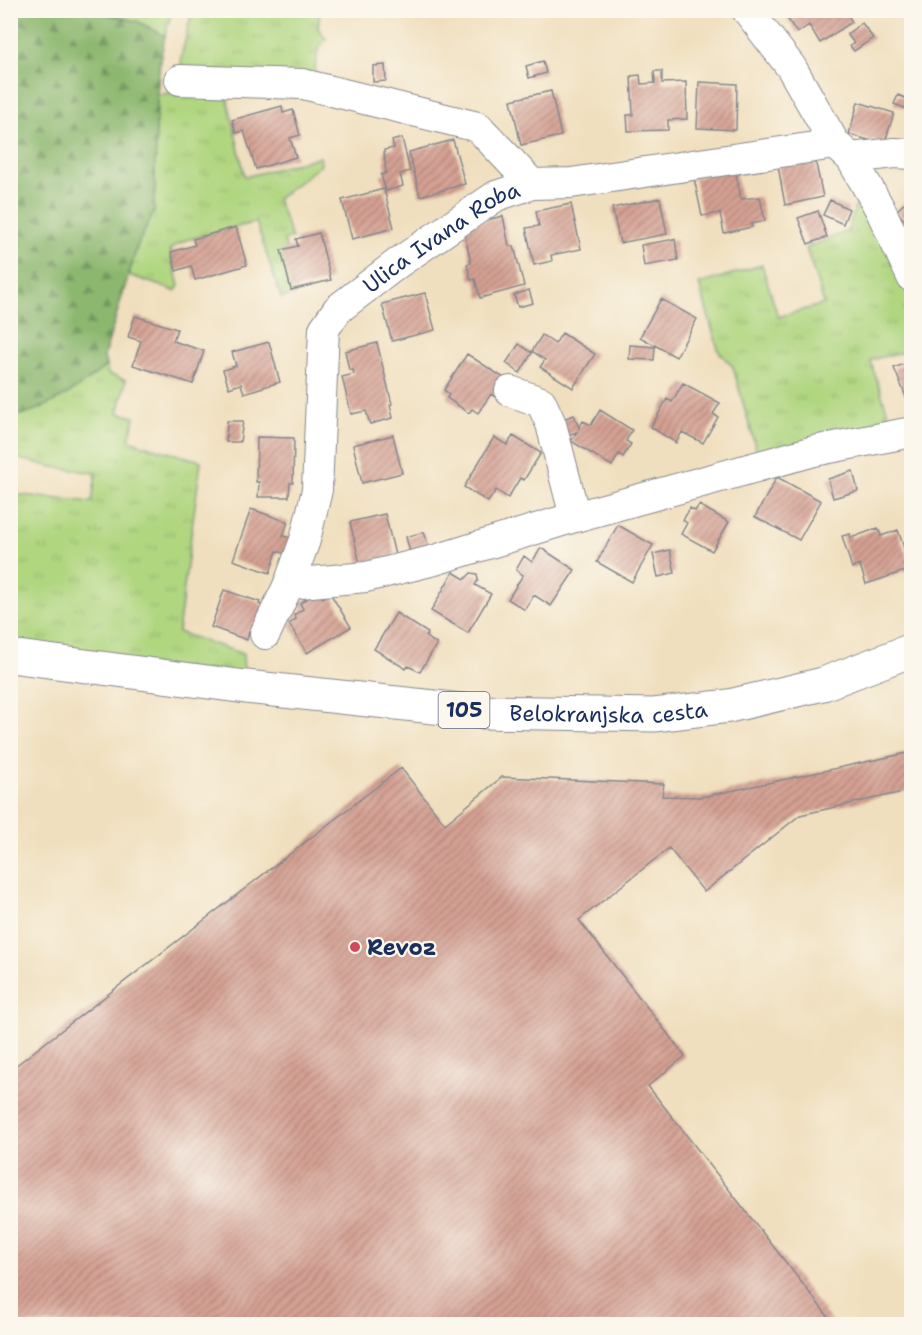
<svg xmlns="http://www.w3.org/2000/svg" width="922" height="1335" font-family="'Shantell Sans',sans-serif">
	<style>
		.grass { fill: url(#grass-tufts); stroke: #66826f; stroke-width: 1.5 }
		.forest { fill: url(#forest-firs); stroke: #547366; stroke-width: 1.5 }
		.building { fill: url(#building-hatch) }
		.lines { fill: none; stroke-linecap: round; stroke-linejoin: round }
		.minor-casing { stroke: #86878e; stroke-width: 32 }
		.major-casing { stroke: #86878e; stroke-width: 35 }
		.minor { stroke: #fff; stroke-width: 30 }
		.major { stroke: #fff; stroke-width: 33 }
		.poi-dot { fill: #d1495b; stroke: #fbf7ec; stroke-width: 2 }
		.labels { text-anchor: middle; dominant-baseline: central; stroke-width: 4.5; stroke-linejoin: round; paint-order: stroke }
		.shield { fill: #fbf7ec; stroke: #5e6b89; stroke-width: 1.5 }
		.shield-label { font-size: 21px; font-weight: bold; fill: #1b2f5e }
		.street-label { font-size: 22px; fill: #1b2f5e; stroke: #fbf7ec }
		.poi-label { font-size: 22px; font-weight: bold; fill: #1b2f5e; stroke: #fbf7ec; text-anchor: start }
	</style>
	<defs>
		<pattern id="grass-tufts" width="24" height="20" patternUnits="userSpaceOnUse" patternTransform="scale(1.5)"><rect width="24" height="20" fill="#b0d680"/><path d="M3 7l-1-3M5 7V3M7 7l1-3M15 17l-1-3M17 17v-4M19 17l1-3" fill="none" stroke="#97b871"/></pattern>
		<pattern id="forest-firs" width="22" height="20" patternUnits="userSpaceOnUse" patternTransform="scale(1.5)"><rect width="22" height="20" fill="#8cb76e"/><path d="M5 1l3.5 6h-7zM16 11l3.5 6h-7z" fill="#72955e"/></pattern>
		<pattern id="building-hatch" width="6" height="6" patternUnits="userSpaceOnUse" patternTransform="scale(1.5)"><rect width="6" height="6" fill="#d5a093"/><path d="M-1 1l2-2M0 6l6-6M5 7l2-2" fill="none" stroke="#ac837b"/></pattern>
	</defs>
	<rect width="100%" height="100%" fill="#fbf7ec"/>
	<filter id="ink" filterUnits="userSpaceOnUse"><feTurbulence type="fractalNoise" baseFrequency=".0167" numOctaves="2"/><feDisplacementMap in="SourceGraphic" scale="12" xChannelSelector="R" yChannelSelector="G"/><feConvolveMatrix kernelMatrix="1 2 1 2 8 2 1 2 1" color-interpolation-filters="sRGB"/></filter>
	<filter id="wash" filterUnits="userSpaceOnUse"><feTurbulence type="fractalNoise" baseFrequency=".008" numOctaves="4" result="noise"/><feDisplacementMap in="SourceGraphic" scale="24" xChannelSelector="R" yChannelSelector="G"/><feGaussianBlur stdDeviation="1.35" result="paint"/><feColorMatrix in="noise" values="0 0 0 0 0 0 0 0 0 0 0 0 0 0 0 0 0 1.4 0 .05"/><feComposite in="paint" operator="in"/></filter>
	<g filter="url(#wash)">
		<rect width="100%" height="100%" fill="#f0dfbe"/>
		<path class="grass" d="M95 11H172L165 36 139 22Z
			M189 11H320L318 28 326 39 318 49 313 81 182 69 181 58 191 16Z
			M191 89 226 92 245 177 320 157 321 165 277 199 292 238 284 240 297 294 281 298 256 222 186 240 170 249 179 286 175 291 129 275 138 244 154 212 157 95Z
			M855 207 868 210 911 297V350L870 360 892 425 758 456 733 367 719 352 699 284 762 265 778 317 824 304 806 248 848 231Z
			M106 366 108 374 126 380 118 413 135 417 129 439 142 445 201 461 178 632 243 654 244 676 11 649V494L92 502 96 473 53 467 11 457V417C48 409 76 390 106 366Z"/>
		<path class="forest" d="M11 10 95 11 139 22 165 36 160 61 157 95 154 212 138 244 104 356 106 366C76 390 48 410 11 417Z"/>
		<g id="blocks">
			<path class="building" d="M798 10H845L852 22 820 43 809 25 797 33 787 18Z
				M862 23 873 38 854 51 850 46 854 43 847 34Z
				M543 61 546 73 529 78 526 66Z
				M385 65 386 81 373 82V66Z
				M654 71H662V83L686 82 687 119 668 120V130L628 131 627 115H633L631 76 640 75 641 84 655 83Z
				M699 82 737 84 736 130 697 128Z
				M551 91 561 136 521 145 511 100Z
				M898 95 910 100 907 109 894 104Z
				M858 102 894 113 884 145 849 134Z
				M282 106 283 113 293 110 300 135 290 138 296 157 256 169 244 131 236 133 232 120Z
				M402 138 410 171 400 174 403 186 386 191 381 175 386 173 384 150 394 148 392 141Z
				M453 140 465 184 420 196 409 152Z
				M815 159 823 197 785 205 778 166Z
				M735 169 741 199 760 197 765 221 751 224 752 227 724 233 720 213 702 216 694 178Z
				M384 189 394 228 352 239 342 200Z
				M912 196V228L896 211Z
				M660 198 667 234 620 243 612 208Z
				M830 200 849 209 843 224 823 215Z
				M571 204 581 249 551 255 552 261 534 265 526 228 539 226 536 211Z
				M818 211 827 237 808 244 798 218Z
				M503 216 509 246H514L524 286 480 298 475 279 471 280 467 264 471 263 463 226Z
				M236 227 247 265 195 280 191 266 176 271 171 252 195 245 193 239Z
				M319 233 331 280 291 290 281 250 298 246 296 239Z
				M675 239 678 260 644 266 641 245Z
				M529 290 533 303 518 307 514 295Z
				M425 293 435 330 392 341 382 304Z
				M661 299 697 319 676 357 640 337Z
				M135 316 177 329 173 341 204 351 193 384 133 365 141 341 128 337Z
				M562 333 595 354 573 388 540 367 545 360 532 351 542 335 555 344Z
				M269 342 280 382 244 393 241 384 229 388 223 370 236 366 232 352Z
				M377 343 392 404 390 405 393 418 370 424 366 411 351 414 342 377 354 374 353 370H349L345 351Z
				M519 344 532 353 520 373 506 363Z
				M630 345 655 347 654 360 629 359Z
				M467 354 507 380 496 397 491 394 478 413 472 409 469 413 447 398 449 394 444 390Z
				M912 361V403L909 404 894 368Z
				M683 383 720 403 713 414 718 417 703 443 682 432 676 443 651 427 667 399 672 402Z
				M600 410 632 430 626 441 631 444 623 457 619 454 612 466 571 441 577 432 565 436 560 420 574 415 579 428 583 421 591 425Z
				M227 421H243L240 442H226Z
				M393 435 402 473 362 483 353 445Z
				M513 436 541 453 524 480 520 478 508 498 496 490 488 502 464 487 494 437 507 445Z
				M257 437 294 438 293 483H290L289 497H258L259 482H256Z
				M853 471 858 491 833 498 828 479Z
				M777 477 821 501 799 540 755 517Z
				M699 505 729 522 712 551 681 534 687 523 683 520 690 508 695 511Z
				M251 509 288 522 283 536 291 538 286 554 277 551 270 573 233 560Z
				M385 514 395 555 360 564 350 522Z
				M618 525 653 545 632 582 597 562Z
				M878 528 881 536 898 530 911 569 866 584 860 565 852 568 842 536 850 534 851 538Z
				M424 532 430 551 411 556 406 537Z
				M541 548 575 570 551 606 534 595 525 610 508 599 523 575 516 570 524 556 532 562Z
				M670 550 675 573 658 577 653 554Z
				M453 572 465 579 471 573 477 574 478 580 475 585 491 594 468 633 431 611Z
				M224 590 260 602 259 604 269 608 260 634 249 631 247 640 211 627Z
				M319 591 323 598 330 593 351 627 307 653 289 624 296 619 294 615 303 609 300 603Z
				M396 613 428 633 426 637 437 644 420 672 408 666 406 669 374 649Z
				M912 752V790L800 815 704 892 669 848 579 920 685 1056 648 1086 834 1324H10V1070L401 768 445 824 502 777 664 784 662 796 702 797Z"/>
		</g>
	</g>
	<g filter="url(#ink)">
		<use href="#blocks" fill-opacity="0" stroke="#86878e" stroke-width="1.5"/>
		<g class="lines">
			<g class="minor-casing">
				<g id="minor">
					<path d="M747 10 791 67 835 144 851 158 880 209 912 277"/>
					<path d="M180 80 303 84 478 127 532 184"/>
					<path d="M851 158 895 153 912 154"/>
					<path d="M510 391 541 402 551 424 575 517"/>
					<path d="M289 584 366 577 435 560 575 517 814 451 912 432"/>
					<path id="s1" d="M265 634 289 584 305 540 317 490 324 329 338 309 398 263 496 196 532 184 571 183 835 144"/>
				</g>
			</g>
			<g class="major-casing">
				<g id="major">
					<path id="s2" d="M10 656 246 687 481 712 654 715 729 706 823 684 912 650"/>
				</g>
			</g>
			<use href="#minor" class="minor"/>
			<use href="#major" class="major"/>
		</g>
	</g>
	<circle class="poi-dot" cx="355" cy="947" r="6"/>
	<g class="labels">
		<rect class="shield" x="438.5" y="692" width="51" height="36" rx="4.5"/>
		<g class="shield-label">
			<text x="464" y="710">105</text>
		</g>
		<g class="street-label">
			<text stroke="none"><textPath href="#s1" startOffset="466">Ulica Ivana Roba</textPath></text>
			<text stroke="none"><textPath href="#s2" startOffset="602">Belokranjska cesta</textPath></text>
		</g>
		<g class="poi-label">
			<text x="367" y="947">Revoz</text>
		</g>
	</g>
	<rect width="922" height="1335" fill="none" stroke="#fbf7ec" stroke-width="36"/>
</svg>
